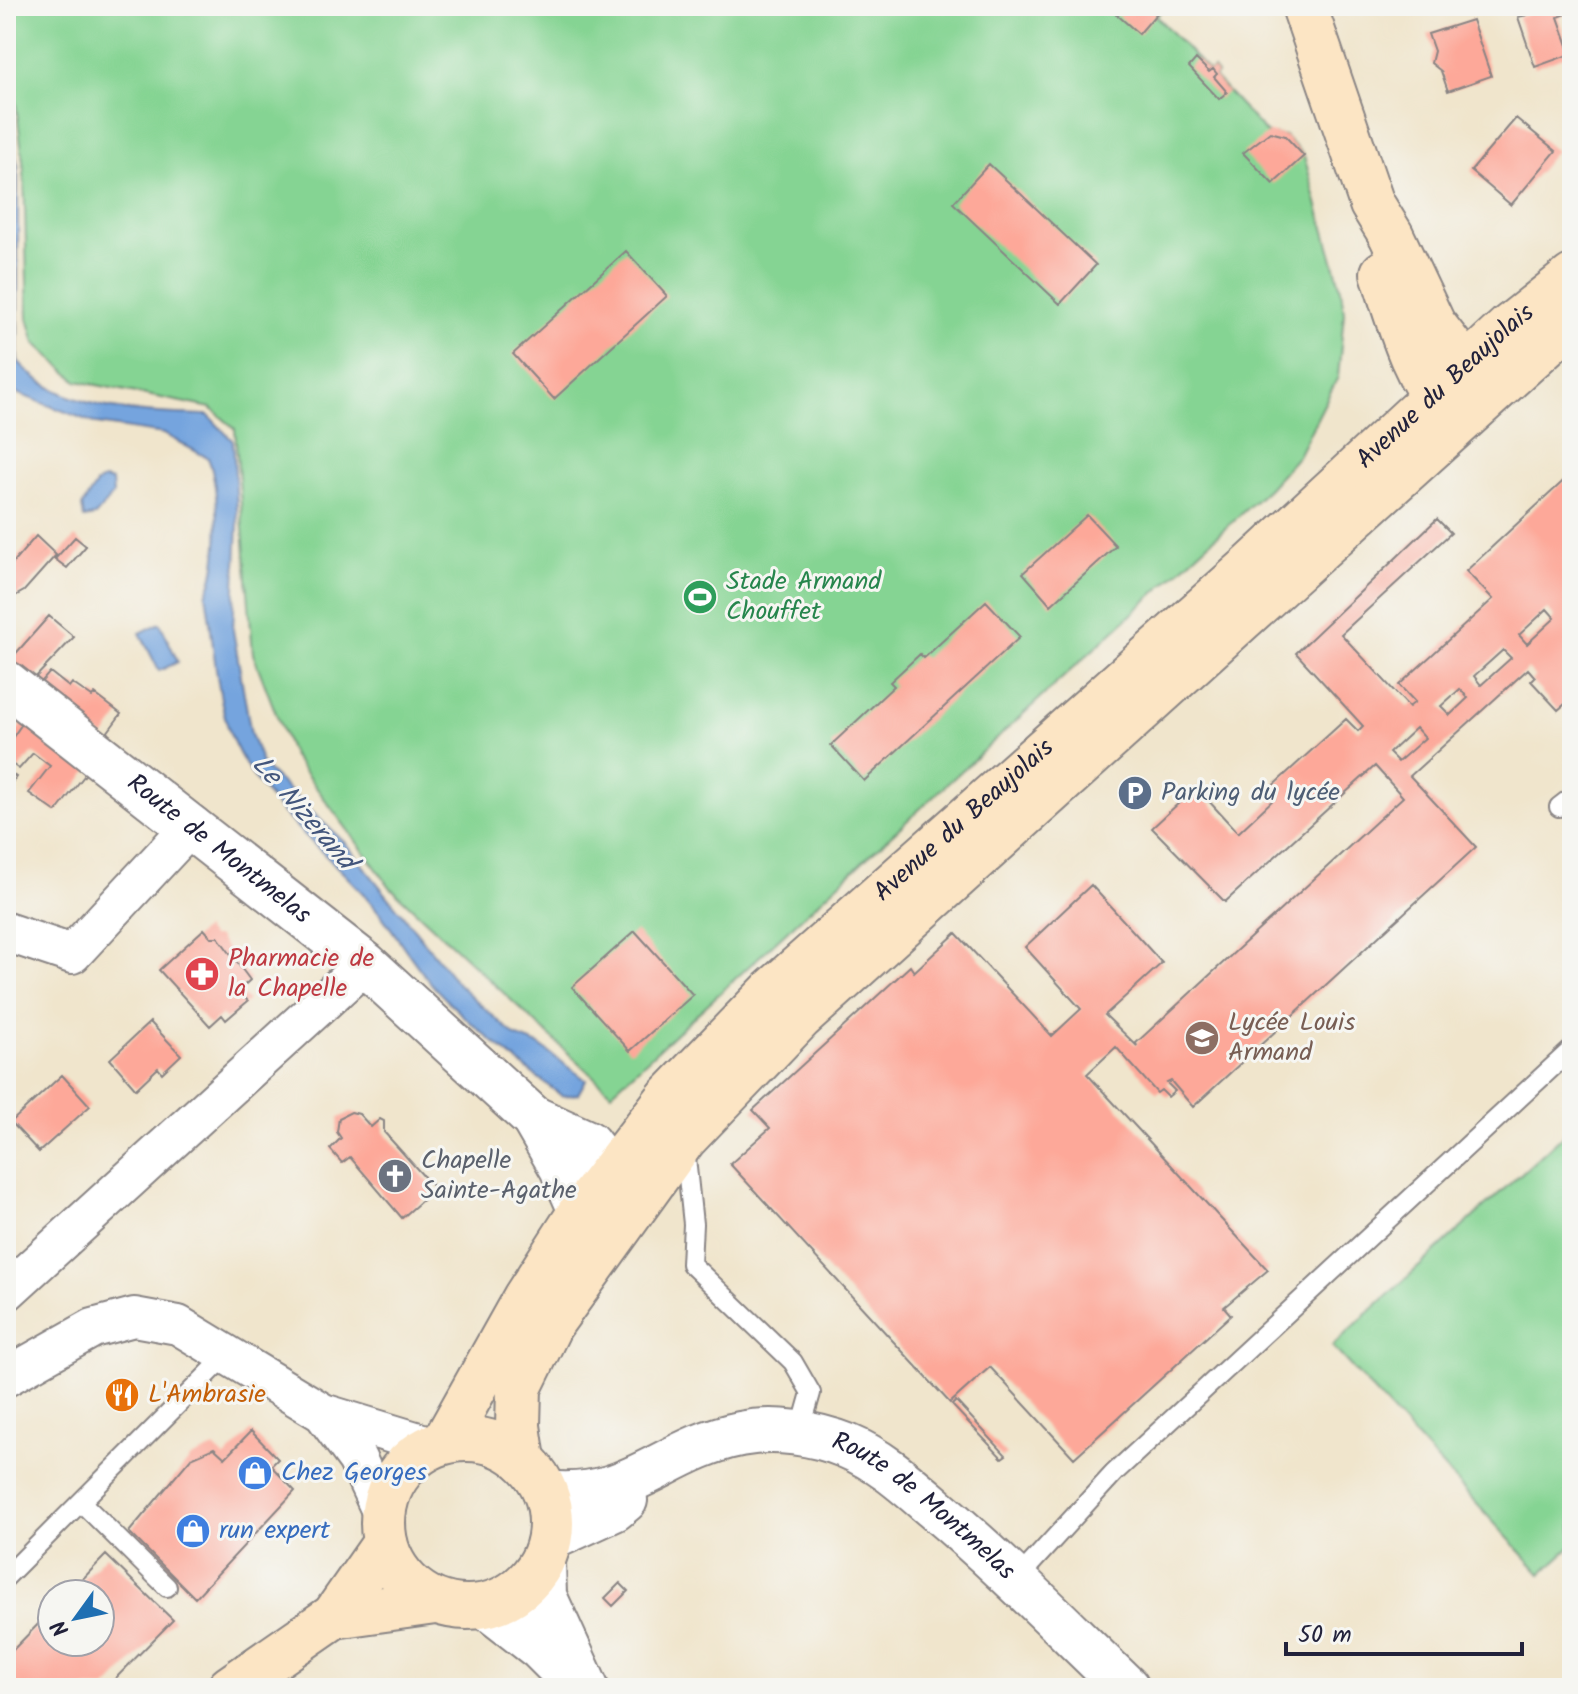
<svg xmlns="http://www.w3.org/2000/svg" width="1578" height="1694" font-family="Kalam,sans-serif">
	<style>
		.green { fill: #85d493; stroke: #547b67; stroke-width: 2 }
		.water { fill: #74a4de; stroke: #4b638c; stroke-width: 2 }
		.building { fill: #fda899; fill-rule: evenodd }
		.lines { fill: none; stroke-linecap: round; stroke-linejoin: round }
		.service-casing { stroke: #898484; stroke-width: 22 }
		.minor-casing { stroke: #898484; stroke-width: 42 }
		.tertiary-casing { stroke: #898484; stroke-width: 48 }
		.secondary-casing { stroke: #898484; stroke-width: 48 }
		.service { stroke: #fff; stroke-width: 18 }
		.minor { stroke: #fff; stroke-width: 38 }
		.tertiary { stroke: #fff; stroke-width: 44 }
		.secondary { stroke: #fce5c4; stroke-width: 44 }
		.labels { text-anchor: middle; dominant-baseline: central; stroke-width: 6; stroke-linejoin: round; paint-order: stroke }
		.street-label { font-size: 26px; fill: #22223b; stroke: #f6f6f2 }
		.leisure-label { font-size: 26px; fill: #27864d; stroke: #f6f6f2; text-anchor: start }
		.service-label { font-size: 26px; fill: #4e5e75; stroke: #f6f6f2; text-anchor: start }
		.health-label { font-size: 26px; fill: #be3a42; stroke: #f6f6f2; text-anchor: start }
		.education-label { font-size: 26px; fill: #785e54; stroke: #f6f6f2; text-anchor: start }
		.worship-label { font-size: 26px; fill: #5b616d; stroke: #f6f6f2; text-anchor: start }
		.food-label { font-size: 26px; fill: #c56008; stroke: #f6f6f2; text-anchor: start }
		.shop-label { font-size: 26px; fill: #366cbe; stroke: #f6f6f2; text-anchor: start }
		.water-label { font-size: 28px; font-style: italic; fill: #43567c; stroke: #f6f6f2 }
	</style>
	<rect width="100%" height="100%" fill="#f6f6f2"/>
	<filter id="ink" filterUnits="userSpaceOnUse"><feTurbulence type="fractalNoise" baseFrequency=".0125" numOctaves="2"/><feDisplacementMap in="SourceGraphic" scale="16" xChannelSelector="R" yChannelSelector="G"/><feConvolveMatrix kernelMatrix="1 2 1 2 8 2 1 2 1" color-interpolation-filters="sRGB"/></filter>
	<filter id="wash" filterUnits="userSpaceOnUse"><feTurbulence type="fractalNoise" baseFrequency=".006" numOctaves="4" result="noise"/><feDisplacementMap in="SourceGraphic" scale="32" xChannelSelector="R" yChannelSelector="G"/><feGaussianBlur stdDeviation="1.8" result="paint"/><feColorMatrix in="noise" values="0 0 0 0 0 0 0 0 0 0 0 0 0 0 0 0 0 1.4 0 .05"/><feComposite in="paint" operator="in"/></filter>
	<g filter="url(#wash)">
		<rect width="100%" height="100%" fill="#f0e5cc"/>
		<path class="green" d="M6 6H1163L1157 17 1209 72 1213 69 1217 74 1214 77 1266 133 1285 136 1304 156 1341 289 1344 313 1338 377 1298 456 1269 488 611 1093 391 888 292 755 253 654 235 429 211 408 77 381 35 343 28 318 24 170 12 69 6 53Z
			M1572 1127V1546L1541 1574 1332 1346Z"/>
		<path class="water" d="M6 116 18 166V361C62 413 145 413 208 415L233 441 238 524 233 630 251 734 263 766 345 843 458 984 515 1036 539 1045 586 1080 578 1094 562 1096C519 1063 475 1030 437 990 411 962 393 927 368 899 323 848 262 805 234 743 217 707 213 636 206 594 222 569 220 485 208 458L164 434 97 424 11 391 6 383Z
			M104 479 112 481 113 495 95 516 84 518 82 506 97 483Z
			M160 623 178 662 159 671 140 633Z"/>
		<g id="blocks">
			<path class="building" d="M1107 6H1163L1139 34Z
				M1524 6H1572V12L1558 17 1571 54 1535 67 1518 17 1527 15Z
				M1472 20 1491 76 1448 91 1441 71 1431 63 1434 51 1428 34Z
				M1196 59 1209 72 1213 69 1217 74 1214 77 1227 92 1219 99 1189 67Z
				M1516 118 1556 151 1511 205 1471 171Z
				M1270 132 1285 136 1304 156 1273 184 1243 153Z
				M989 164 1096 265 1060 304 953 203Z
				M626 251 667 296 554 399 513 354Z
				M1572 473V586L1567 591 1572 597V698L1558 710 1531 681 1535 677 1528 669 1410 776 1476 847 1193 1107 1171 1081 1167 1083 1175 1091 1168 1097 1161 1090 1157 1093 1116 1047 1087 1074 1268 1270 1224 1307 1231 1315 1074 1458 990 1367 950 1403 730 1164 770 1128 753 1110 910 966 914 972 956 933 1052 1036 1081 1009 1025 947 1091 885 1162 963 1105 1015 1137 1046 1136 1043 1403 797 1375 766 1225 902 1152 828 1196 787 1238 833 1275 798 1268 790 1346 719 1358 731 1363 726 1296 653 1437 519 1451 533 1341 634 1409 707 1415 702 1399 685 1493 599 1466 571ZM1547 609 1555 618 1527 644 1519 635ZM1503 650 1511 658 1481 685 1474 676ZM1460 689 1468 698 1450 715 1441 706ZM1416 728 1425 738 1398 762 1389 753Z
				M1087 515 1116 546 1051 605 1023 573Z
				M36 536 56 555 24 591 6 601V571Z
				M75 537 86 546 67 568 55 559Z
				M986 601 1020 637 864 781 831 745 894 686 890 682 920 654 924 658Z
				M49 616 74 637 32 681 10 660Z
				M50 672 69 687 72 683 92 697 95 694 121 714 104 737 34 690Z
				M26 718 91 767 56 812 29 793 50 766 33 753 19 769 6 760V747Z
				M6 770 16 777 6 791Z
				M204 929 211 937H218L250 980 238 991 248 1001 226 1020 222 1015 210 1026 159 970Z
				M635 931 693 995 630 1051 572 987Z
				M150 1022 181 1055 162 1073 158 1068 136 1089 110 1059Z
				M62 1075 90 1106 39 1152 11 1122Z
				M351 1112 359 1114 371 1127 380 1119 384 1121V1132L435 1189 402 1218 350 1157 342 1163 330 1149 341 1138 337 1132 339 1118Z
				M956 1401 1006 1455 1002 1458 952 1405Z
				M251 1431 278 1459 271 1466 295 1491 195 1598 129 1532 191 1458 214 1448 225 1458Z
				M106 1555 173 1620 106 1688H7L6 1657 52 1610V1642H100V1594H68Z
				M620 1583 628 1591 613 1606 605 1598Z"/>
		</g>
	</g>
	<g filter="url(#ink)">
		<use href="#blocks" fill-opacity="0" stroke="#898484" stroke-width="2"/>
		<g class="lines">
			<g class="service-casing">
				<path id="service" d="M1559 807 1572 797
					M685 1149 693 1224 691 1264 793 1362 811 1393 800 1432
					M81 1502 167 1587
					M6 1577 229 1353
					M1016 1580 1114 1473 1572 1049"/>
			</g>
			<g class="minor-casing">
				<path id="minor" d="M6 932 72 954 192 825
					M6 1292 365 964
					M6 1377 93 1328 134 1317 178 1325 323 1413 432 1446
					M323 1413 357 1459 383 1515"/>
			</g>
			<g class="tertiary-casing">
				<g id="tertiary">
					<path id="s1" d="M6 683 365 964 533 1118 562 1168 581 1211"/>
					<path d="M533 1118 588 1143 632 1201"/>
					<path id="s2" d="M546 1493C630 1503 664 1449 740 1434 774 1427 815 1433 847 1446 881 1460 909 1486 936 1509 1003 1565 1064 1628 1127 1688"/>
					<path d="M551 1538 614 1509 625 1500"/>
					<path d="M543 1561 544 1596 586 1688"/>
					<path d="M486 1606 540 1648 572 1680"/>
				</g>
			</g>
			<g class="secondary-casing">
				<g id="secondary">
					<path d="M1304 6 1372 204 1391 235 1433 324 1483 388"/>
					<path d="M1383 273C1400 326 1413 376 1450 419"/>
					<circle cx="467" cy="1523" r="84"/>
					<path id="s3" d="M445 1441 525 1298 581 1211 669 1097 772 991 1250 567 1509 327 1572 277"/>
					<path d="M523 1460 518 1426 519 1388 550 1325 684 1139 800 1018 1572 321"/>
					<path d="M334 1616 435 1602"/>
					<path d="M230 1688 334 1616 385 1543"/>
				</g>
			</g>
			<use href="#service" class="service"/>
			<use href="#minor" class="minor"/>
			<use href="#tertiary" class="tertiary"/>
			<use href="#secondary" class="secondary"/>
		</g>
	</g>
	<defs>
		<g id="stadium-disc" transform="scale(1.8)"><circle r="9.5" fill="#2e9e5b" stroke="#f6f6f2"/><path d="M0-5a6.5 5 0 1 0 0 10a6.5 5 0 1 0 0-10ZM-3.5-1.8h7v3.6h-7Z" fill="#fff"/></g>
		<g id="parking-disc" transform="scale(1.8)"><circle r="9.5" fill="#5c6f8a" stroke="#f6f6f2"/><path d="M-3.5-5.5H1a3.5 3.5 0 0 1 0 7H-1V5.5H-3.5ZM-1-3.4V-.6H.8a1.4 1.4 0 0 0 0-2.8Z" fill="#fff"/></g>
		<g id="pharmacy-disc" transform="scale(1.8)"><circle r="9.5" fill="#e0444e" stroke="#f6f6f2"/><path d="M-2-6h4v4h4v4h-4v4h-4v-4h-4v-4h4Z" fill="#fff"/></g>
		<g id="school-disc" transform="scale(1.8)"><circle r="9.5" fill="#8d6e63" stroke="#f6f6f2"/><path d="M0-5L7-2L0 1L-7-2ZM-4 1L0 2.5L4 1V4Q0 6-4 4Z" fill="#fff"/></g>
		<g id="church-disc" transform="scale(1.8)"><circle r="9.5" fill="#6b7280" stroke="#f6f6f2"/><path d="M-1.2-6h2.4v3.5h3.3v2.4h-3.3V6h-2.4V-.1h-3.3v-2.4h3.3Z" fill="#fff"/></g>
		<g id="restaurant-disc" transform="scale(1.8)"><circle r="9.5" fill="#e8710a" stroke="#f6f6f2"/><path d="M-5-6h1v4h1v-4h1v4h1v-4h1v5L-1.5 .5V6h-2V.5L-5-1ZM5-6V6H3V1.5H1.5Q1.5-4 5-6Z" fill="#fff"/></g>
		<g id="shop-disc" transform="scale(1.8)"><circle r="9.5" fill="#3f7fe0" stroke="#f6f6f2"/><path d="M-5-2.5h2.3a2.7 3.5 0 0 1 5.4 0H5L5.5 6h-11ZM-1.5-2.5h3a1.5 2.3 0 0 0-3 0Z" fill="#fff"/></g>
	</defs>
	<g fill-rule="evenodd">
		<use href="#stadium-disc" x="700" y="597"/>
		<use href="#parking-disc" x="1135" y="793"/>
		<use href="#pharmacy-disc" x="202" y="974"/>
		<use href="#school-disc" x="1202" y="1038"/>
		<use href="#church-disc" x="395" y="1176"/>
		<use href="#restaurant-disc" x="122" y="1395"/>
		<use href="#shop-disc" x="255" y="1473"/>
		<use href="#shop-disc" x="193" y="1531"/>
	</g>
	<g class="labels">
		<g class="street-label">
			<text stroke="none"><textPath href="#s3" startOffset="1464">Avenue du Beaujolais</textPath></text>
			<text stroke="none"><textPath href="#s3" startOffset="816">Avenue du Beaujolais</textPath></text>
			<text stroke="none"><textPath href="#s1" startOffset="270">Route de Montmelas</textPath></text>
			<text stroke="none"><textPath href="#s2" startOffset="412">Route de Montmelas</textPath></text>
		</g>
		<g class="leisure-label">
			<text x="726" y="582">Stade Armand<tspan x="726" dy="30">Chouffet</tspan></text>
		</g>
		<g class="service-label">
			<text x="1161" y="793">Parking du lycée</text>
		</g>
		<g class="health-label">
			<text x="228" y="959">Pharmacie de<tspan x="228" dy="30">la Chapelle</tspan></text>
		</g>
		<g class="education-label">
			<text x="1228" y="1023">Lycée Louis<tspan x="1228" dy="30">Armand</tspan></text>
		</g>
		<g class="worship-label">
			<text x="421" y="1161">Chapelle<tspan x="421" dy="30">Sainte-Agathe</tspan></text>
		</g>
		<g class="food-label">
			<text x="148" y="1395">L'Ambrasie</text>
		</g>
		<g class="shop-label">
			<text x="281" y="1473">Chez Georges</text>
			<text x="219" y="1531">run expert</text>
		</g>
		<g class="water-label">
			<text transform="translate(303 813) rotate(49)">Le Nizerand</text>
		</g>
	</g>
	<rect width="1578" height="1694" fill="none" stroke="#f6f6f2" stroke-width="32"/>
	<g transform="translate(76 1618) rotate(237)"><circle r="38" fill="#f6f6f2" stroke="#a1a1a9" stroke-width="2"/>
	<path d="M0-6L14 30L0 20L-14 30Z" fill="#1f6fb2"/>
	<text y="-12" font-size="22" font-weight="bold" text-anchor="middle" fill="#22223b">N</text>
	</g>
	<path d="M1286 1642v12h236v-12" fill="none" stroke="#22223b" stroke-width="4"/>
	<text x="1298" y="1642" font-size="24" fill="#22223b" stroke="#f6f6f2" stroke-width="6" paint-order="stroke">50 m</text>
</svg>
